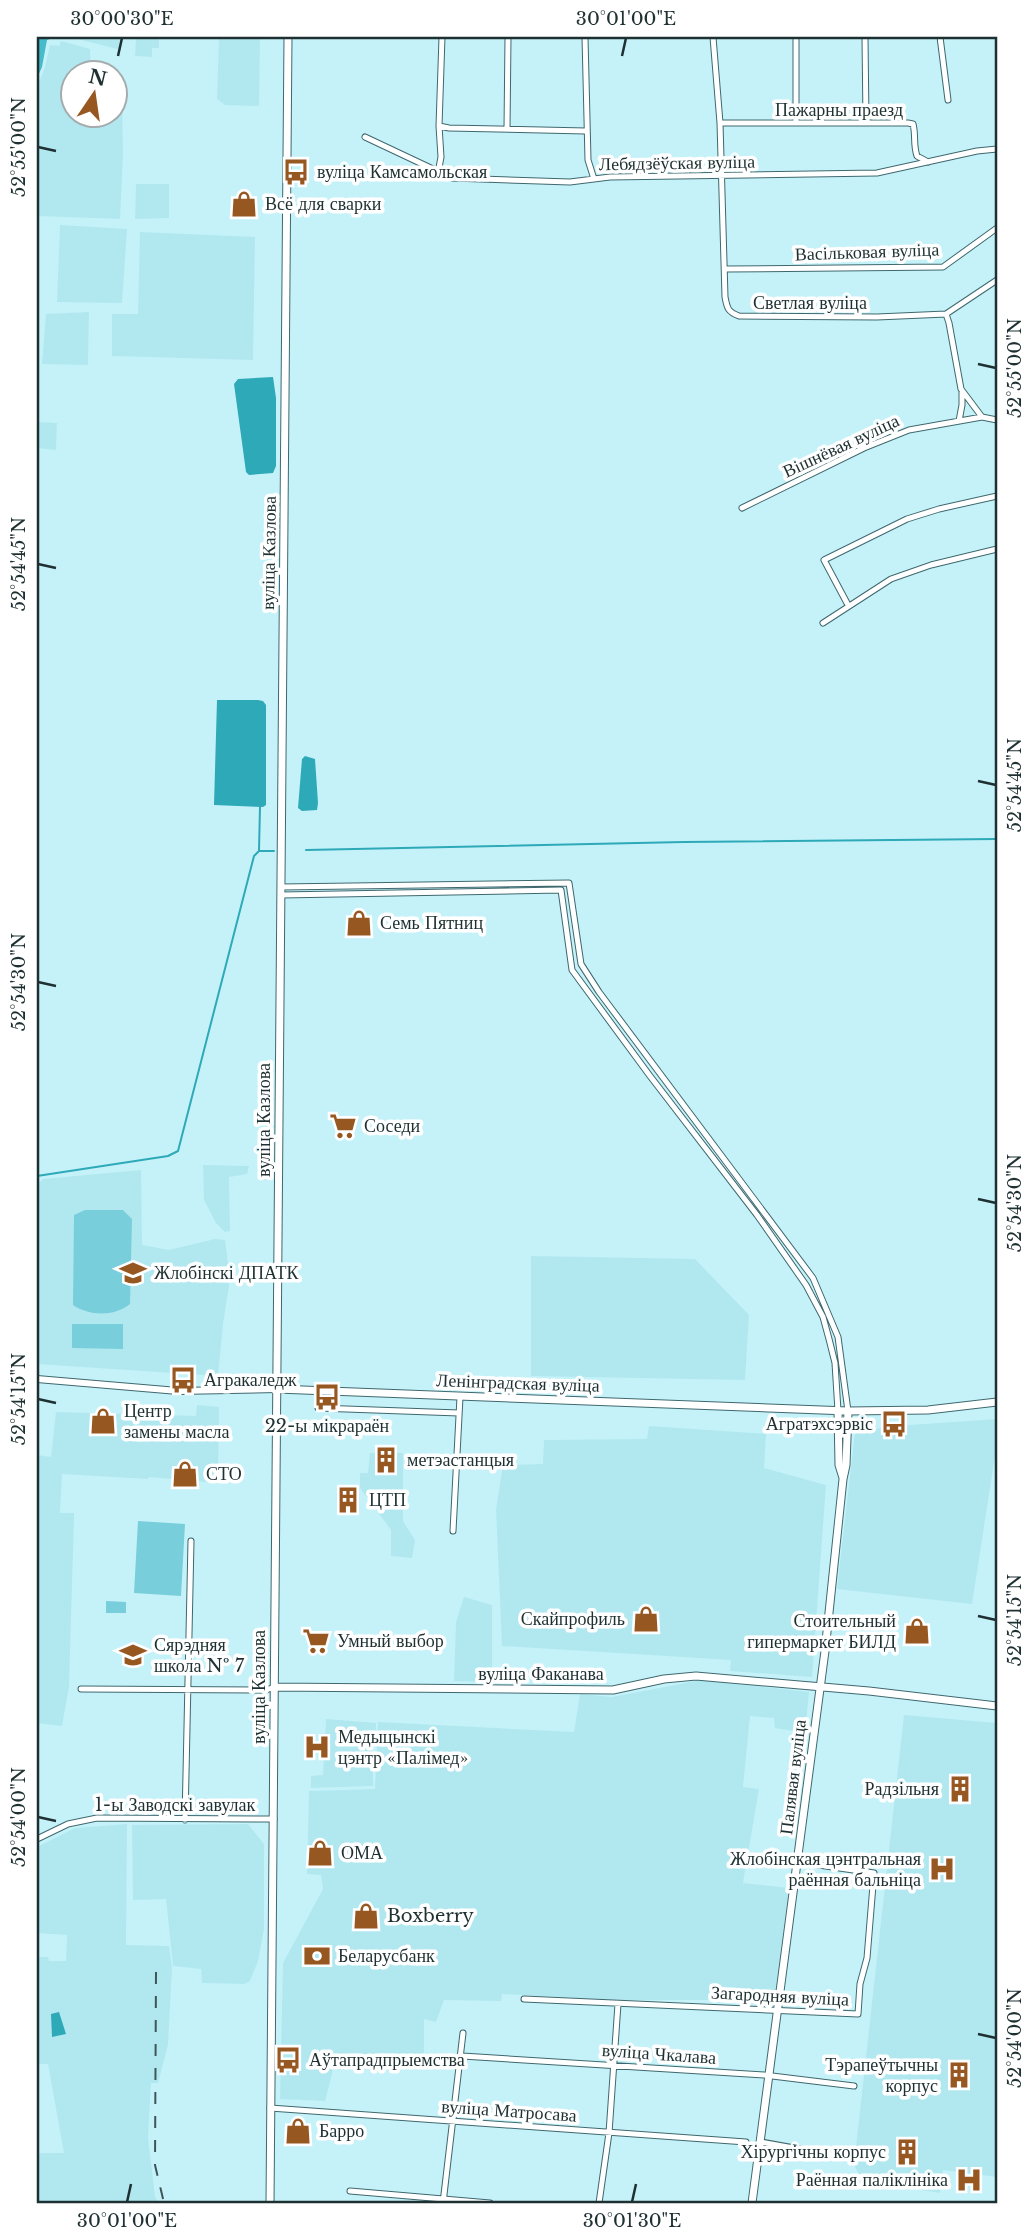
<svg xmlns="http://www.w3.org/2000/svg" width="1034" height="2240" font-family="'Libre Baskerville',serif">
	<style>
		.built { fill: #b1e8f0; fill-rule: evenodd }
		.green { fill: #78ceda }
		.forest { fill: #46bbca }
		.water { fill: #2ea9b8 }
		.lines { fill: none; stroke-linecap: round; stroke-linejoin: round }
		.stream { stroke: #2ea9b8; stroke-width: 2 }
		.minor-casing { stroke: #3f686e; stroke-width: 7 }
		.tertiary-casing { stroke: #3f686e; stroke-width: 8 }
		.secondary-casing { stroke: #3f686e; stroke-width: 9 }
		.minor { stroke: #fff; stroke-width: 5 }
		.tertiary { stroke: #fff; stroke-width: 6 }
		.secondary { stroke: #fff; stroke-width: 7 }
		.rail { stroke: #3e5659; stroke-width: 2; stroke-dasharray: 12 12; stroke-linecap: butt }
		.ticks { fill: none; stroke: #1e3032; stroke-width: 2.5 }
		.labels { text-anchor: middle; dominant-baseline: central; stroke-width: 7; stroke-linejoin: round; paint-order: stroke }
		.street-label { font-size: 18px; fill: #1e3032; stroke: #fff }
		.poi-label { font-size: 18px; fill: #1e3032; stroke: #fff; text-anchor: start }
		.neatline { fill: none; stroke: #1e3032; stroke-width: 2.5 }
		.ticks-label { font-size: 18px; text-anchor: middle; fill: #1e3032 }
	</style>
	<rect width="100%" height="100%" fill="#c5f2f9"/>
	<path class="built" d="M121 37V50L74 38 75 37Z
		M136 37H159V48H152V57L135 56Z
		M219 37H260L259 106 225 105 217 99Z
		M61 41 90 49 91 71 117 72 116 94 122 95 123 155 120 219 37 216V87L45 67 50 45 59 46ZM74 74H116V116H74Z
		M136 184H169V218L135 219Z
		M60 225 127 229 122 303 57 302Z
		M140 232 255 237 253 360 112 356V314H138Z
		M89 312 88 365 42 364 46 314Z
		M37 422 57 423 56 450 37 448Z
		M203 1165 249 1166 247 1174 229 1177 230 1231 225 1232 216 1223 204 1200Z
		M141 1170 142 1245 169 1250 215 1239 225 1240 230 1279 223 1324 218 1376 37 1364V1185L43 1179Z
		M531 1256 695 1259 749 1315 745 1380 531 1376Z
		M197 1405 219 1407 218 1483 149 1477 148 1479 62 1474 60 1513H74V1518L69 1686 62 1726 37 1723V1455L51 1457 56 1412 196 1416Z
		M997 1419V1443L972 1604 837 1589 855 1432 895 1426Z
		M649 1426 766 1434 764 1468 826 1485 812 1677 730 1671 731 1660 502 1646 496 1509 503 1465 543 1464 544 1440 647 1439Z
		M370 1453H403V1521L415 1540 412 1558 391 1556V1530L360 1488V1473H368Z
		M464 1597 492 1605V1682L454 1681 456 1622Z
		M701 1680 809 1692 805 1733 775 1728 774 1718 750 1716 743 1787 759 1789 743 1883 789 1888 774 2000H618L502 1994 501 2001 444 2000 436 2022 424 2019V2069L333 2070 325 2101 280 2099 283 1963 323 1889 321 1875 307 1874 309 1791 375 1789 378 1722 574 1732 580 1694 612 1697Z
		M904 1715 997 1723V2177L943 2170 940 2193 862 2180 854 2165Z
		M326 1719 376 1723V1739H372L373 1786 311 1788V1776L323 1775Z
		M127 1824 126 1945 169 1946 172 1968 168 2045 158 2083H151L148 2138 155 2196 158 2203H37V2153H64L48 2064H37V1957H48L49 1961H66L67 1935 37 1933V1847L75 1828Z
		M248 1824 264 1844V1929L258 1961 250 1981 244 1984 202 1983 201 1969 173 1966 166 1899 133 1900 132 1825Z"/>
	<path class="green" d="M85 1210H123L132 1219 130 1304C114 1317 89 1316 73 1305L74 1215Z
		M72 1324H123V1349L72 1348Z
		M138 1521 185 1524 181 1596 134 1593Z
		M106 1601 126 1602V1613H106Z"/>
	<path class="forest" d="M37 37H55L47 40 42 67 37 78Z"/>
	<path class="water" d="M273 377 276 398V466L273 473 249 475 246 472 234 384 238 379Z
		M217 700H258L263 701 266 705V805L263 807 214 805Z
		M305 756 315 759 318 803 317 810 302 811 298 808 302 759Z
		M59 2012 66 2034 52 2037 51 2014Z"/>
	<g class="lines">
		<path class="stream" d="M259 850 260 807
			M306 850 684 842 997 839
			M37 1176 168 1156 178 1151 254 856 259 851H274"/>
		<g class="minor-casing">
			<path id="minor" d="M585 37 588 160 594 179
				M713 37 720 123 725 297C727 308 728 312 739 316L877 317 946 314 997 280
				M796 37V123
				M865 37 866 122
				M940 37 948 100
				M720 123H908L913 124C916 135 913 145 917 156L928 162
				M439 126 449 128 586 131
				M507 129 508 37
				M365 137 452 178 570 182 610 177 877 173 977 151 997 149
				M438 173 441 157 439 126 442 37
				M726 269 943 267 997 228
				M946 314 949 323 961 389 982 417
				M959 421 962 405V392
				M742 508 864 448 909 430 982 417 997 420
				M848 605 824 560 907 519 939 509 997 496
				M823 623 891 579 931 565 997 549
				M281 887 569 883 581 964 599 992 813 1278 838 1337 848 1411
				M281 895 561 890 572 970 650 1076 757 1215 806 1285 823 1317 829 1339 835 1363 838 1411
				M318 1408 459 1413
				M453 1531 460 1397
				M81 1689 266 1690 275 1687
				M185 1820 191 1541
				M37 1839 68 1824 97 1818 274 1819
				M524 1999 858 2014 860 1984 867 1958 874 1873 798 1862
				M462 2056 764 2075 854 2086
				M270 2108 746 2142
				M761 2142 844 2157
				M350 2191 490 2203
				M443 2203 463 2033
				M599 2203 609 2133 618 2004"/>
		</g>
		<g class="tertiary-casing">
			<path id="tertiary" d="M37 1379 178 1391 277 1389"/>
		</g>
		<g class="secondary-casing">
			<path id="secondary" d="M277 1389 848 1411 928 1410 997 1402
				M838 1411 839 1465 843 1478
				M275 1687 613 1690 664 1679 696 1676 869 1691 997 1706
				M270 2203 288 37
				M752 2203 825 1651 843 1479 846 1465 848 1411"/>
		</g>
		<use href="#minor" class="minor"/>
		<use href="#tertiary" class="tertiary"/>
		<use href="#secondary" class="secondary"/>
		<path class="rail" d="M156 1972 155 2165 164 2203"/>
	</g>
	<path class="ticks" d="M118 56 122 38M622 56 626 38M38 147 56 151M978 364 996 368M38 564 56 568M978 781 996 785M38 982 56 986M978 1199 996 1203M38 1399 56 1403M978 1616 996 1620M38 1817 56 1821M978 2034 996 2038M127 2202 131 2184M632 2202 636 2184"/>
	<defs>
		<g id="bus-bare" transform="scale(2.1)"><path d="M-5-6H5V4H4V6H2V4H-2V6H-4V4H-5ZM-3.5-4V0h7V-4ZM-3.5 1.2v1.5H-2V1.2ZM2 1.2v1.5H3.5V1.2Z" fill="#975721" stroke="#fff" stroke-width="2.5" paint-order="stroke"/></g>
		<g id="shop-bare" transform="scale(2.1)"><path d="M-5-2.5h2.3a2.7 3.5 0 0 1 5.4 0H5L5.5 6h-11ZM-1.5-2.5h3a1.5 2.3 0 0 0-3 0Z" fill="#975721" stroke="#fff" stroke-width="2.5" paint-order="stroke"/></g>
		<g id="supermarket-bare" transform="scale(2.1)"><path d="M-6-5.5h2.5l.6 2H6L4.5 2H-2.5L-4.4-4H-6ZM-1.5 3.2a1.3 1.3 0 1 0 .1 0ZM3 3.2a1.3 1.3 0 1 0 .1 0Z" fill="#975721" stroke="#fff" stroke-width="2.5" paint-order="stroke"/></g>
		<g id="university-bare" transform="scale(2.1)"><path d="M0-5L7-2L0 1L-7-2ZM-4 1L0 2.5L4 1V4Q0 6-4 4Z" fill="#975721" stroke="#fff" stroke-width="2.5" paint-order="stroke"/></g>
		<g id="building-bare" transform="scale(2.1)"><path d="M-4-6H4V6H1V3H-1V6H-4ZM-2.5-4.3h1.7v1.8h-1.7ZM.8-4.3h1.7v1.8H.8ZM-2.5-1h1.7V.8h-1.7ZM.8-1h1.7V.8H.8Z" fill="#975721" stroke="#fff" stroke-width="2.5" paint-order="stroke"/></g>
		<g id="school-bare" transform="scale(2.1)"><path d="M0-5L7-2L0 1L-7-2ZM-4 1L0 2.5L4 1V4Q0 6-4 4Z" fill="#975721" stroke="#fff" stroke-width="2.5" paint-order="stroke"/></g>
		<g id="hospital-bare" transform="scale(2.1)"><path d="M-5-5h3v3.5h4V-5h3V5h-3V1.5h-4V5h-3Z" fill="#975721" stroke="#fff" stroke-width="2.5" paint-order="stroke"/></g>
		<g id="bank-bare" transform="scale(2.1)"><path d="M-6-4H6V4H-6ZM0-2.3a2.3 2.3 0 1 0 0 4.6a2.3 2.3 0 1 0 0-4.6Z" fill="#975721" stroke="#fff" stroke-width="2.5" paint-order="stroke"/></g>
	</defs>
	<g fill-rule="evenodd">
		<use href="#bus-bare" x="296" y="172"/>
		<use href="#shop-bare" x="244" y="204"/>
		<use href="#shop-bare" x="359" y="923"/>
		<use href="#supermarket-bare" x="343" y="1126"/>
		<use href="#university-bare" x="133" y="1273"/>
		<use href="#bus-bare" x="183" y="1380"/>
		<use href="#bus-bare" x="327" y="1397"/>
		<use href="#shop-bare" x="103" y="1421"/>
		<use href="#bus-bare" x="894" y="1424"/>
		<use href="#building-bare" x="386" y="1460"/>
		<use href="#shop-bare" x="185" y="1474"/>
		<use href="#building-bare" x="348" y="1500"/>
		<use href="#shop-bare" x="646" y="1619"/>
		<use href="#shop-bare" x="917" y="1631"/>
		<use href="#supermarket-bare" x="316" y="1641"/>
		<use href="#school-bare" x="133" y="1655"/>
		<use href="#hospital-bare" x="317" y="1747"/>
		<use href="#building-bare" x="960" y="1789"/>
		<use href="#shop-bare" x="320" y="1853"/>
		<use href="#hospital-bare" x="942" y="1869"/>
		<use href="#shop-bare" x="366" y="1916"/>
		<use href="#bank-bare" x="317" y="1956"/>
		<use href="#bus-bare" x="288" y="2060"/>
		<use href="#building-bare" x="959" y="2075"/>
		<use href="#shop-bare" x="298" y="2131"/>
		<use href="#building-bare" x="907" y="2152"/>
		<use href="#hospital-bare" x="969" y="2180"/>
	</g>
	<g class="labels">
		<g class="street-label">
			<text x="839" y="110">Пажарны праезд</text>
			<text transform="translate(677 163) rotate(-1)">Лебядзёўская вуліца</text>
			<text transform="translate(867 252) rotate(-2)">Васільковая вуліца</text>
			<text x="810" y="303">Светлая вуліца</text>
			<text transform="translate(841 446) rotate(-25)">Вішнёвая вуліца</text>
			<text transform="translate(269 553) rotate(-89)">вуліца Казлова</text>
			<text transform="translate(264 1120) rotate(-90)">вуліца Казлова</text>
			<text transform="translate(518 1383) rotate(2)">Ленінградская вуліца</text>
			<text x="541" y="1674">вуліца Факанава</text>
			<text transform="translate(259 1687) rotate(-90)">вуліца Казлова</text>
			<text transform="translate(793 1777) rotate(-83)">Палявая вуліца</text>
			<text x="175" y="1805">1-ы Заводскі завулак</text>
			<text transform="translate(780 1996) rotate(3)">Загародняя вуліца</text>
			<text transform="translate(659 2054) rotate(4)">вуліца Чкалава</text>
			<text transform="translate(509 2111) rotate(4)">вуліца Матросава</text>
		</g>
		<g class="poi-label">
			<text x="317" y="172">вуліца Камсамольская</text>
			<text x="265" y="204">Всё для сварки</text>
			<text x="380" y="923">Семь Пятниц</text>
			<text x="364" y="1126">Соседи</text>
			<text x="154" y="1273">Жлобінскі ДПАТК</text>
			<text x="204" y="1380">Агракаледж</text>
			<text x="124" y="1411">Центр<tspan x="124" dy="21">замены масла</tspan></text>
			<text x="873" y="1424" text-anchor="end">Агратэхсэрвіс</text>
			<text x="327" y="1426" text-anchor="middle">22-ы мікрараён</text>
			<text x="407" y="1460">метэастанцыя</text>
			<text x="206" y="1474">СТО</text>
			<text x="369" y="1500">ЦТП</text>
			<text x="625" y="1619" text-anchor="end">Скайпрофиль</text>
			<text x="896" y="1621" text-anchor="end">Стоительный<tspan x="896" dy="21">гипермаркет БИЛД</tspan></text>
			<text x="337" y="1641">Умный выбор</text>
			<text x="154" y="1645">Сярэдняя<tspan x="154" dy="21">школа № 7</tspan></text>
			<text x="338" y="1737">Медыцынскі<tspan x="338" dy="21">цэнтр «Палімед»</tspan></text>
			<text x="939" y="1789" text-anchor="end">Радзільня</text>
			<text x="341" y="1853">ОМА</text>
			<text x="921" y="1859" text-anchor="end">Жлобінская цэнтральная<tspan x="921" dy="21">раённая бальніца</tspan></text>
			<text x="387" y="1916">Boxberry</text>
			<text x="338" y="1956">Беларусбанк</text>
			<text x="309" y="2060">Аўтапрадпрыемства</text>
			<text x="938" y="2065" text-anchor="end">Тэрапеўтычны<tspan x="938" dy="21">корпус</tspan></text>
			<text x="319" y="2131">Барро</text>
			<text x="886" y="2152" text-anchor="end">Хірургічны корпус</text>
			<text x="948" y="2180" text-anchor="end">Раённая паліклініка</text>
		</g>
	</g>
	<rect width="1034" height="2240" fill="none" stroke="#ffffff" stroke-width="77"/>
	<g transform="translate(94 94) rotate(13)"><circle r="33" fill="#ffffff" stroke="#a5acad" stroke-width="2"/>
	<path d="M0-5L12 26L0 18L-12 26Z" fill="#975721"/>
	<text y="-10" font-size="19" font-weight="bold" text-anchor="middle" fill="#1e3032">N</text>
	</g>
	<rect x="38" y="38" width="958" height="2164" class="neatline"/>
	<g class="ticks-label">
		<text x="122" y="25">30°00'30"E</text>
		<text x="626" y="25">30°01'00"E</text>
		<text transform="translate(19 147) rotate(-90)" y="6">52°55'00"N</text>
		<text transform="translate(1015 368) rotate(-90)" y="6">52°55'00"N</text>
		<text transform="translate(19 564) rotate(-90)" y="6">52°54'45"N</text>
		<text transform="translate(1015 785) rotate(-90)" y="6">52°54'45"N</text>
		<text transform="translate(19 982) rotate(-90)" y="6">52°54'30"N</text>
		<text transform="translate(1015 1203) rotate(-90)" y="6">52°54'30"N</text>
		<text transform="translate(19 1399) rotate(-90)" y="6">52°54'15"N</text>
		<text transform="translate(1015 1620) rotate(-90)" y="6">52°54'15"N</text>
		<text transform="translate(19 1817) rotate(-90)" y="6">52°54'00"N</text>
		<text transform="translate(1015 2038) rotate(-90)" y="6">52°54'00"N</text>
		<text x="127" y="2227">30°01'00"E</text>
		<text x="632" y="2227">30°01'30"E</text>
	</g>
</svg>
